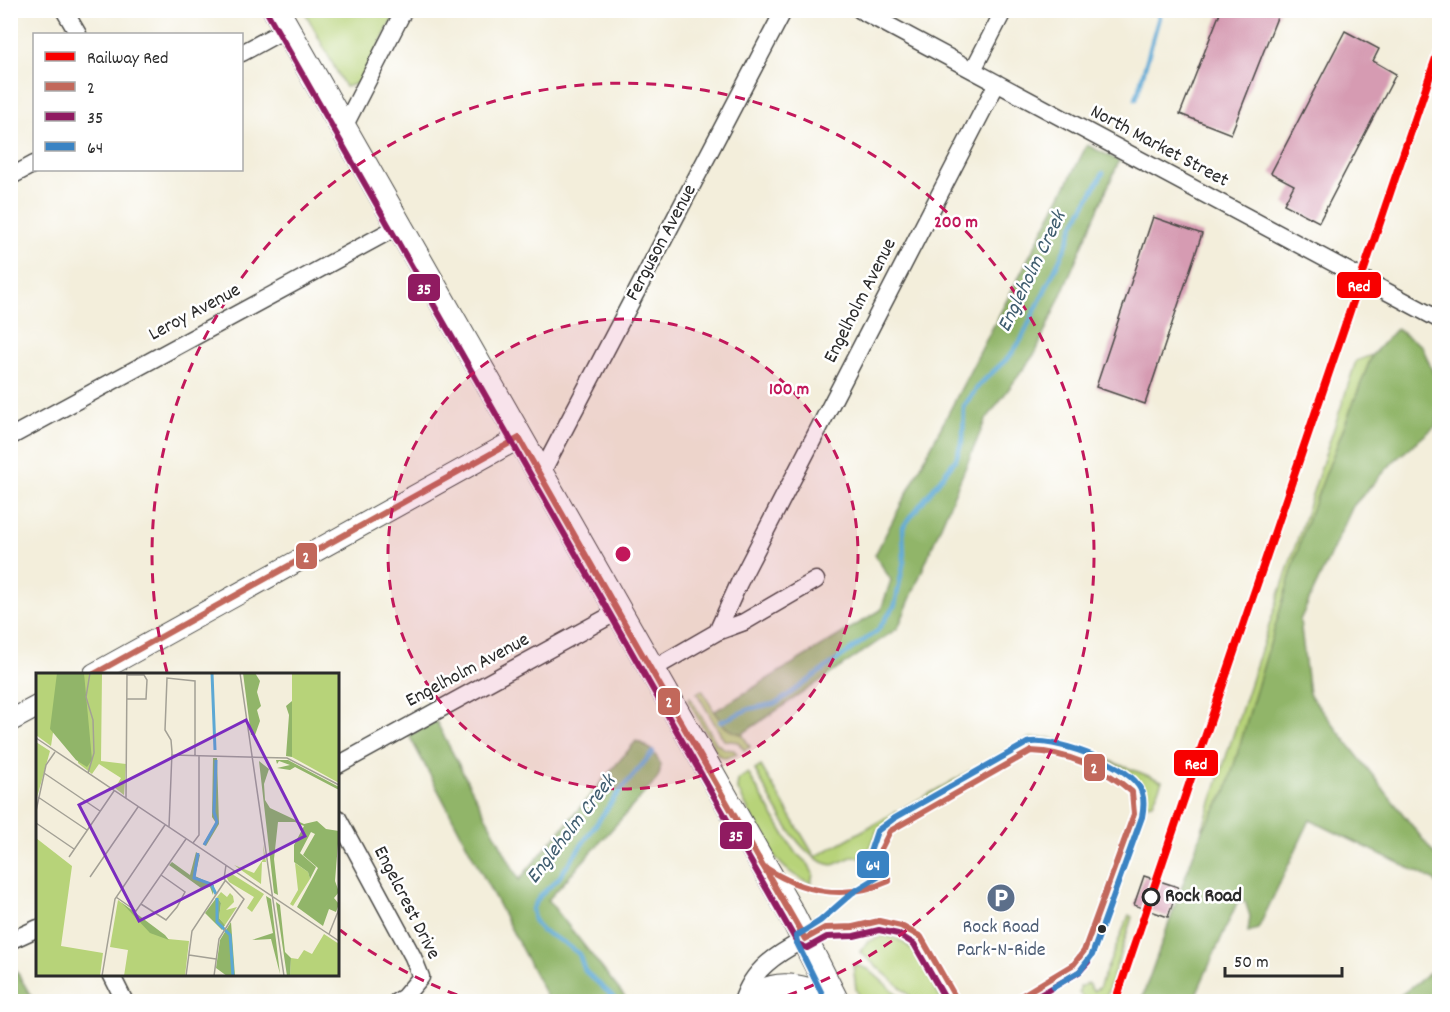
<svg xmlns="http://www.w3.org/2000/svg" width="1450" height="1012" font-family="Dekko,sans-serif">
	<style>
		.green { fill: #b7d379; stroke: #717f52; stroke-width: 1.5 }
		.forest { fill: #91b569; stroke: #5e704a; stroke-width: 1.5 }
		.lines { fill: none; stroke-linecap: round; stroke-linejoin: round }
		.stream { stroke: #5ca8d4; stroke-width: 4.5 }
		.building { fill: #d69bb2 }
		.minor-casing { stroke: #494845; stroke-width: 19 }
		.tertiary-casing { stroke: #494845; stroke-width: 23 }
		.primary-casing { stroke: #494845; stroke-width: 28 }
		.minor { stroke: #fff; stroke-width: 16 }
		.tertiary { stroke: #fff; stroke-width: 21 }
		.primary { stroke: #fff; stroke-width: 26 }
		.bus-1-casing { stroke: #fff; stroke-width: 10 }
		.bus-2-casing { stroke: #fff; stroke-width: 10 }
		.bus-3-casing { stroke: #fff; stroke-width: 10 }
		.bus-1 { stroke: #c2685b; stroke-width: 6 }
		.bus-2 { stroke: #901b61; stroke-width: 6 }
		.bus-3 { stroke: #3a83c3; stroke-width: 6 }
		.rail-1-casing { stroke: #fff; stroke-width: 12 }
		.rail-1 { stroke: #f80000; stroke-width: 8 }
		.ring { fill: none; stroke: #c2185b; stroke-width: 3; stroke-dasharray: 10 8 }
		.stop-dot { fill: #fff; stroke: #2b2b2b; stroke-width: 3 }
		.bus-dot { fill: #2b2b2b; stroke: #fff; stroke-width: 2 }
		.labels { text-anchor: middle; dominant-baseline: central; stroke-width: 5; stroke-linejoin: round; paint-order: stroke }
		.street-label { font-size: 20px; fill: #2b2b2b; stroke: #fff }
		.stop-label { font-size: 20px; font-weight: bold; fill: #2b2b2b; stroke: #fff; text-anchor: start }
		.service-label { font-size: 20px; fill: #4e5e75; stroke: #fff }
		.water-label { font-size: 21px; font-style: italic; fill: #3f5d6f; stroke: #fff }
		.inset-river { fill: none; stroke: #5ca8d4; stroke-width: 3 }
		.inset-road { fill: none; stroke: #a3a095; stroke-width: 1.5 }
		.view { fill: #7b2cbf; fill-opacity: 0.15; stroke: #7b2cbf; stroke-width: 3 }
		.inset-edge { fill: none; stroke: #2b2b2b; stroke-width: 3 }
		.centre { fill: #c2185b; stroke: #fff; stroke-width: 3 }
		.ring-label { font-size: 18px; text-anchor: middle; font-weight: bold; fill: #c2185b; stroke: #fff; stroke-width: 5; stroke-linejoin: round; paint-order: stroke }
		.line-badge { stroke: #fff; stroke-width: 2 }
		.badge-label { font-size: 16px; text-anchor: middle; font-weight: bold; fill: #fff }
	</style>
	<rect width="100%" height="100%" fill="#fff"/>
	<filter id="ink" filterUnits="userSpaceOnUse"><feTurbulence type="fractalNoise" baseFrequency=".0167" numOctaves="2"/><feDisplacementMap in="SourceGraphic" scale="12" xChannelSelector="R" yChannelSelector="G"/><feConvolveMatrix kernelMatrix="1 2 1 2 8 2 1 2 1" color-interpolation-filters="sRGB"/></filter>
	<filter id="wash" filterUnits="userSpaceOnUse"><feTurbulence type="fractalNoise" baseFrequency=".008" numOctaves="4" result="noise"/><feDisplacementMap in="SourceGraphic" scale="24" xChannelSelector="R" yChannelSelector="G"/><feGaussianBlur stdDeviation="1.35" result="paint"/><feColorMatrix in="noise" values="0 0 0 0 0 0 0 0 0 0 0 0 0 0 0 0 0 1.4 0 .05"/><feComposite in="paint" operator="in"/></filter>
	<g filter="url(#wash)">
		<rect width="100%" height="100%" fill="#f3eedb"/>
		<path class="green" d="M308 10 397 11 359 83 345 87 305 12Z
			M1372 355 1304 530 1226 792 1201 833 1356 361Z
			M702 690C714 709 719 729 742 734L750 747 744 750 738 742 724 740 697 693Z
			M690 697 717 744 725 749 734 750 737 754 725 758 718 755 689 702Z
			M1030 738H1050L1162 781 1153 803 1145 804C1144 792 1141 783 1132 775 1117 762 1050 740 1031 742L889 820 877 831 866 860 854 856 833 865C797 860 772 799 755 770L761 766 815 857Z
			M748 773 794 851 809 865 813 874 811 883C771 871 755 821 737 788L738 780Z
			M1129 915 1132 917 1105 1001H1085L1079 992 1080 987 1088 983 1093 991 1099 988Z
			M883 936C916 937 928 976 942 1001H916L860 952 867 942Z
			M853 964 868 969 905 1001H862L856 989Z"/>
		<path class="forest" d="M1087 145 1119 161 1036 352 985 421 898 628 742 734C727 731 721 725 715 711L881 610 891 580 875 555Z
			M1396 329 1422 346 1439 387 1437 425 1394 461 1353 506 1300 620 1309 694 1439 860V887L1434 880 1310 820 1258 929 1248 932 1250 916 1245 901 1237 903 1193 1001H1141L1201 833 1226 792 1304 530 1372 355Z
			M436 721 519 880 636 741C651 746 667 763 657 779L548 900 628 1001H549L409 735Z
			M10 962H11L34 1001H11Z
			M1439 966V1001H1393Z"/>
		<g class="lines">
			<path class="stream" d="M1136 99 1161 10
				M720 722 749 709 777 703 877 631 895 605 904 561 903 527 956 459 963 438 964 406 980 384 1010 356 1021 340 1068 242 1073 226 1103 173
				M619 1002 585 971 579 954 565 943 542 931 534 920 532 909 540 896 558 879 615 797 653 752"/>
		</g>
		<g id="blocks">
			<path class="building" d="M1221 10H1280L1231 134 1180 114Z
				M1345 31 1379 49 1373 61 1396 74 1319 222 1284 204 1294 185 1271 173Z
				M1153 217 1202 234 1145 404 1096 387Z
				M1144 876 1178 887 1168 917 1134 905Z"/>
		</g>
	</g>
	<g filter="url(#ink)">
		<use href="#blocks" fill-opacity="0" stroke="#494845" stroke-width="1.5"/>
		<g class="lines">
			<g class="minor-casing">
				<path id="minor" d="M64 10 78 34
					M860 10 1440 320
					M242 53 286 29
					M973 70 1004 10
					M344 127 404 10
					M10 177 34 164
					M10 437 399 226
					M540 476 784 10
					M717 632 744 622 816 580
					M651 670 717 632 739 583 997 83
					M338 765 617 612
					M338 818 413 957 421 977 404 997 396 1002
					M10 936 14 939 38 928
					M111 974 125 1002
					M742 1002C752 969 777 954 805 939"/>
			</g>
			<g class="tertiary-casing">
				<path id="tertiary" d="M94 674 519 438
					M10 721 38 706"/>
			</g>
			<g class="primary-casing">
				<path id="primary" d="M276 10 793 917 836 1002
					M750 1002C774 978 807 988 833 1002"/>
			</g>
			<use href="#minor" class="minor"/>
			<use href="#tertiary" class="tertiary"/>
			<use href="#primary" class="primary"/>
			<g class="bus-1-casing">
				<path id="bus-1" d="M519 438 763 866C803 893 844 901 889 881L878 855 890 831 1031 751C1066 752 1106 769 1132 792L1134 814 1084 951 1074 964 1011 1002
					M94 674 519 438
					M758 857 805 939 825 928 853 927 879 921 901 926 921 937 958 1002"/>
			</g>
			<g class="bus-2-casing">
				<path id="bus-2" d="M268 14 798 944 807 948 827 937 854 936 879 930 898 934 914 944 947 1002
					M1028 1002 1079 972 1088 962"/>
			</g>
			<g class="bus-3-casing">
				<path id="bus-3" d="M826 1002 797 943 796 936 820 921 852 893 878 877 869 855 877 831 893 819 1027 743C1052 736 1123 763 1138 785 1145 794 1144 807 1142 817L1092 955 1080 971 1054 987"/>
			</g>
			<use href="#bus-1" class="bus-1"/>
			<use href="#bus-2" class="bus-2"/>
			<use href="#bus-3" class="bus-3"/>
			<g class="rail-1-casing">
				<path id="rail-1" d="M1115 1002 1440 46"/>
			</g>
			<use href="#rail-1" class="rail-1"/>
		</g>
	</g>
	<circle cx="623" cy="554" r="235" fill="#c2185b" fill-opacity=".12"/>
	<g class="ring">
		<circle cx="623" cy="554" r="235"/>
		<path d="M474 1001A471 471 0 0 1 340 930M167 672A471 471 0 1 1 772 1001"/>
	</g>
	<defs>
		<g id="parking-disc" transform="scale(1.5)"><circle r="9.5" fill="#5c6f8a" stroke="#fff"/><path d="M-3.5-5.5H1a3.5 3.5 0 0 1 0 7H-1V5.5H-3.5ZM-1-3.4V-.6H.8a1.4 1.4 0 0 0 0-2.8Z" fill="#fff"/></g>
	</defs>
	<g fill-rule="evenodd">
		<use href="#parking-disc" x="1001" y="898"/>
	</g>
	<circle class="stop-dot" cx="1151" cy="897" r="8"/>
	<circle class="bus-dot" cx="1102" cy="929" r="5"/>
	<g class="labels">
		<g class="street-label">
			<text transform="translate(1159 147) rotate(28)">North Market Street</text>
			<text transform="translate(662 243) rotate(-62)">Ferguson Avenue</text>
			<text transform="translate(861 301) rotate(-63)">Engelholm Avenue</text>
			<text transform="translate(195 313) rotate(-28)">Leroy Avenue</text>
			<text transform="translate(468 671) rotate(-28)">Engelholm Avenue</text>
			<text transform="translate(406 903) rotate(63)">Engelcrest Drive</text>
		</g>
		<g class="stop-label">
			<text x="1165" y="897">Rock Road</text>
		</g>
		<g class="service-label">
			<text x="1001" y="928">Rock Road<tspan x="1001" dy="23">Park-N-Ride</tspan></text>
		</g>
		<g class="water-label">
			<text transform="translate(1033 272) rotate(-64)">Engleholm Creek</text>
			<text transform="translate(572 830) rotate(-52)">Engleholm Creek</text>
		</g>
	</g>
	<g transform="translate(36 673)">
		<rect width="303" height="303" fill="#f3eedb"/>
		<path d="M0 0H26L15 73 0 62ZM47 0H66L65 88 90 91 88 122 79 115 85 105 63 91 56 101 42 90ZM256 0H303V110L256 84ZM0 69 14 78 0 128ZM0 165 36 193 25 273 67 280 64 303H0ZM227 171 230 189H226L225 211 198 192 218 200 228 185ZM259 190 272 199 274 206 257 233 254 231 262 217ZM196 201 228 221 216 239 211 235 218 224 193 209 190 203ZM185 219 191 224 194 220 197 223 198 229 190 237 201 234 189 252 183 245 185 230 181 224ZM82 227 132 266 153 268 149 303H88L92 277 74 274ZM288 261 303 271V303H254L255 285 262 286 268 277 276 281Z" fill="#b7d379"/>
		<path d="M21 0H48L56 87 51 94 40 87 14 56ZM207 0H219L224 8 221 19 225 33 221 37 224 48 219 62H215ZM256 28V84L250 83 253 42 250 33ZM177 85H181L183 151 170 173 167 171 180 150 176 144ZM240 87H252L303 114V117L259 94 254 97 241 95 254 92 243 88 241 91ZM223 88 233 96 228 111 229 127 234 135 268 151 281 148 290 156 303 158 299 208 303 219 298 225 303 231 300 239 293 236 287 253 261 234 282 195 267 182 279 161 275 159 264 180 280 194 274 206 272 199 258 189V172L268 153 259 149H242L238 186 242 222 238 220ZM160 179 164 182 159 203 178 212 177 222 174 214 165 215 133 192 136 189 154 202ZM230 223 235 226 244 301 235 266 216 267 237 260ZM181 224 185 230 183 245 189 252 186 257 169 240ZM85 229 129 262 133 267 114 260ZM240 229 244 232 249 279 255 285 254 303H251ZM195 249 199 303H191L180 295 184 267Z" fill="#91b569"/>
		<path class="inset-river" d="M176 0 179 77M168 172 181 149 178 139 180 87M162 180 158 205 175 211 180 221M181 225V249L194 262 197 303"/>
		<path class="inset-road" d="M204 0 248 303M91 26H110L111 7 108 2H91M0 65 303 268M136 82 251 85 303 112M8 100 64 138M52 100 58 80 57 47 50 24 54 0M2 124 51 157M90 125 91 0M0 138 10 92 19 79M0 150 38 176M133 154 136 79 135 67 129 57 131 5 159 8V83M157 170 163 162V83M33 184 78 118M54 204 102 134M80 224 100 238 150 166M105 231 130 247 141 234 149 219 125 202M293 261 303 236M153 282 180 286M66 303 79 226 129 152M150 303 156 258 189 208M178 303 183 266 208 226 188 206 190 192"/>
		<path class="view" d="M210 47 269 163 103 248 43 132Z"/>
		<rect width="303" height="303" class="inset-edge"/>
	</g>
	<circle cx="623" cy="554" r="9" class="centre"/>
	<g class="ring-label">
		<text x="956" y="227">200 m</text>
		<text x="789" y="394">100 m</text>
	</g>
	<g class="line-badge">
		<rect x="1336" y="271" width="46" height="28" rx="6" fill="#f80000"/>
		<rect x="407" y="273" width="34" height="29" rx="6" fill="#901b61"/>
		<rect x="295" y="542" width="23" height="28" rx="6" fill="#c2685b"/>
		<rect x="657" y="687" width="24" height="29" rx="6" fill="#c2685b"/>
		<rect x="1173" y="749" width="46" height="28" rx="6" fill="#f80000"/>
		<rect x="1083" y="753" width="23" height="29" rx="6" fill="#c2685b"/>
		<rect x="719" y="821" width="34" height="29" rx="6" fill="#901b61"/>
		<rect x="856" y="850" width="34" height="29" rx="6" fill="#3a83c3"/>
	</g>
	<g class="badge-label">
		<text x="1359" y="291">Red</text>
		<text x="424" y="294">35</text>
		<text x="306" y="562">2</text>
		<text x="669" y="707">2</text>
		<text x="1196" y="769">Red</text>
		<text x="1094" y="773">2</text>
		<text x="736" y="841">35</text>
		<text x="873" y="870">64</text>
	</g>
	<rect width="1450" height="1012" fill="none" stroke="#fff" stroke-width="36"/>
	<rect x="33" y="33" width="210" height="138" fill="#ffffff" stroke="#aaaaaa" stroke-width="1.5"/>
	<rect x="45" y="52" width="30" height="9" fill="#f80000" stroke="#aaaaaa" stroke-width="1.5"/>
	<text x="87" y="63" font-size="18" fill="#2b2b2b">Railway Red</text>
	<rect x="45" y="82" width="30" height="9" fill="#c2685b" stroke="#aaaaaa" stroke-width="1.5"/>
	<text x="87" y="93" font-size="18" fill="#2b2b2b">2</text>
	<rect x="45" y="112" width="30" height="9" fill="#901b61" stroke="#aaaaaa" stroke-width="1.5"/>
	<text x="87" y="123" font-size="18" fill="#2b2b2b">35</text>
	<rect x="45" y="142" width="30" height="9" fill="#3a83c3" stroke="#aaaaaa" stroke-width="1.5"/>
	<text x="87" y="153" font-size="18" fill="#2b2b2b">64</text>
	<path d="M1225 967v9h117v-9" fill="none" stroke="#2b2b2b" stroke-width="3"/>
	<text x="1234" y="967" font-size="18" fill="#2b2b2b" stroke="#ffffff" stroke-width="4.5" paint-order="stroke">50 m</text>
</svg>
